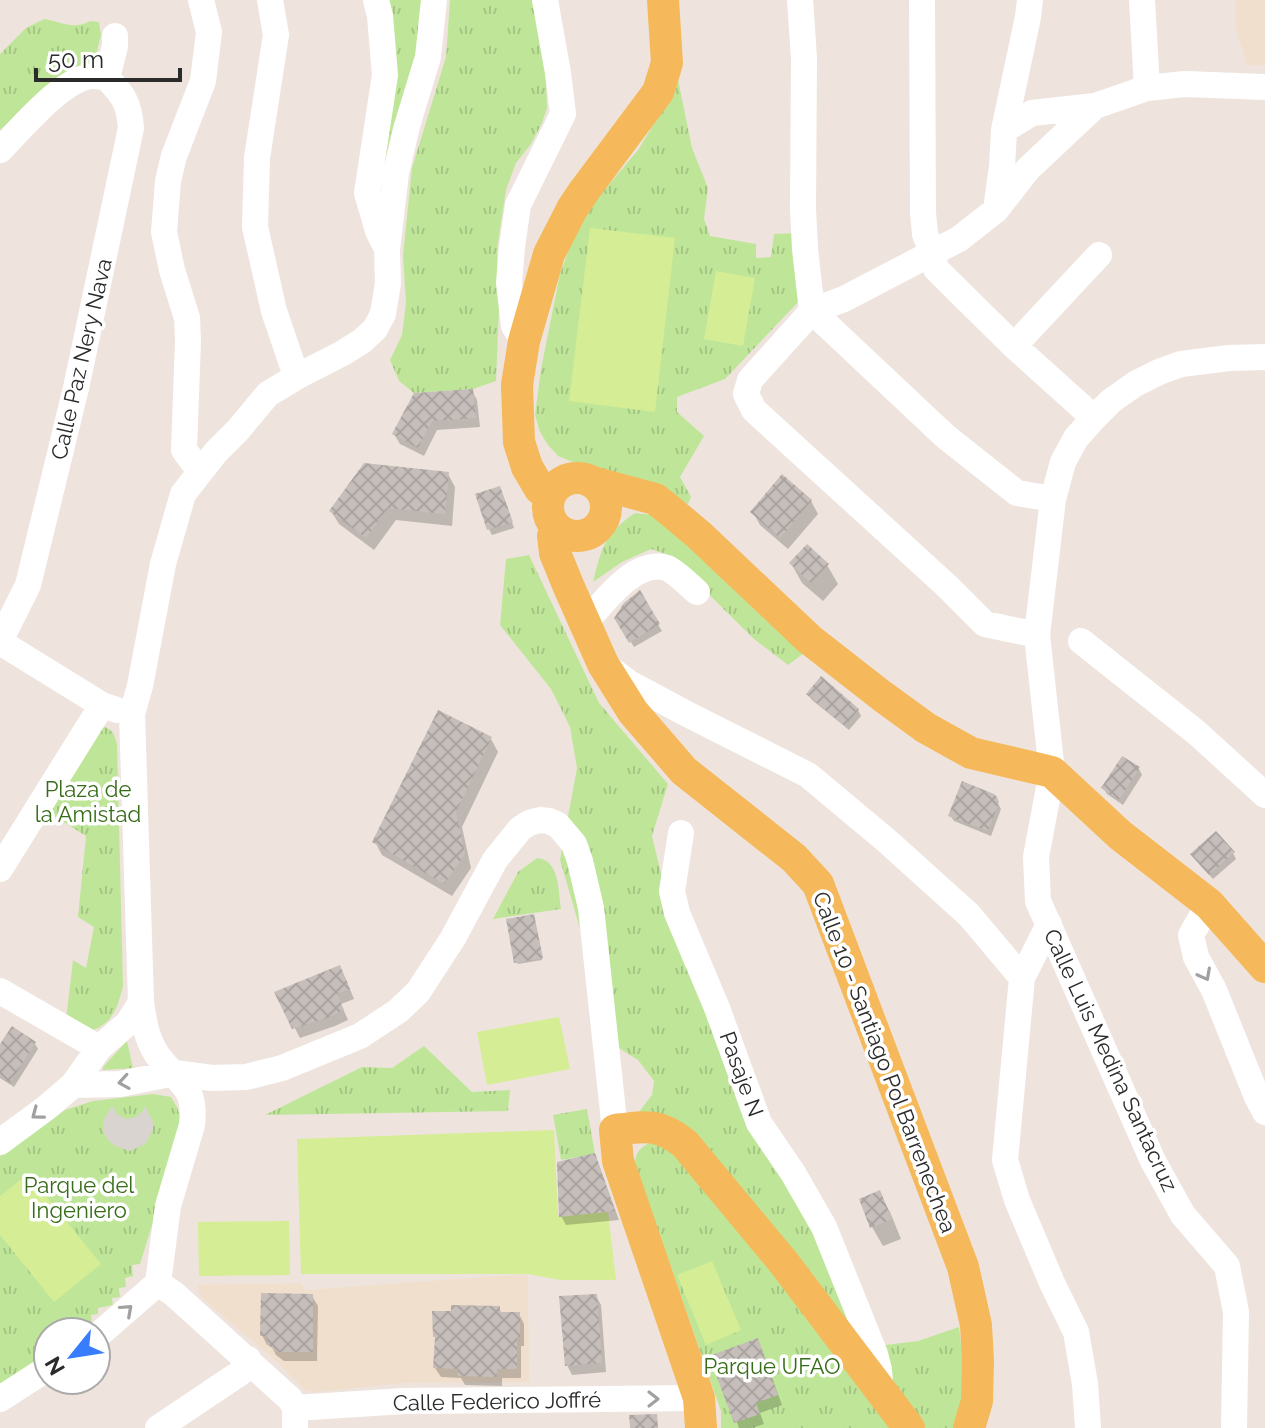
<svg xmlns="http://www.w3.org/2000/svg" width="1265" height="1428" font-family="Raleway,sans-serif">
	<style>
		.education { fill: #f0dfcc }
		.grass { fill: url(#grass-tufts) }
		.pitch { fill: #d5ed94 }
		.plaza { fill: #dad4d0 }
		.shadow { fill: #0003 }
		.building { fill: url(#building-cross-hatch) }
		.lines { fill: none; stroke-linecap: round; stroke-linejoin: round }
		.minor { stroke: #fff; stroke-width: 26 }
		.major { stroke: #f5b95b; stroke-width: 32 }
		.oneway { stroke: #a0a0a0 }
		.labels { text-anchor: middle; dominant-baseline: central; stroke-width: 7; stroke-linejoin: round; paint-order: stroke }
		.street-label { font-size: 22px; fill: #2b2b2b; stroke: #fff }
		.park-label { font-size: 22px; fill: #376c18; stroke: #fff }
	</style>
	<defs>
		<pattern id="grass-tufts" width="24" height="20" patternUnits="userSpaceOnUse" patternTransform="scale(2)"><rect width="24" height="20" fill="#bfe698"/><path d="M3 7l-1-3M5 7V3M7 7l1-3M15 17l-1-3M17 17v-4M19 17l1-3" fill="none" stroke="#a4c583"/></pattern>
		<pattern id="building-cross-hatch" width="8" height="8" patternUnits="userSpaceOnUse" patternTransform="scale(2)"><rect width="8" height="8" fill="#c6beba"/><path d="M0 0l8 8M0 8l8-8" fill="none" stroke="#aaa3a0"/></pattern>
	</defs>
	<rect width="100%" height="100%" fill="#eee4dd"/>
	<path class="education" d="M1235 0H1265V65H1247L1235 26Z
		M528 1274 529 1382 403 1383 317 1392 306 1391 276 1361 203 1299 199 1293 198 1285 300 1283 306 1290Z"/>
	<path class="grass" d="M384 0H422L417 51 405 96 393 127 382 172Z
		M450 0H532L545 52 547 108 542 123 531 144 516 163 506 190 497 249 499 308 496 381 473 389 414 393 399 381 390 360 402 335 406 303 403 255 412 168 446 57Z
		M44 19C61 22 74 30 90 21L99 22 101 35 94 64 57 79 0 130V54L26 28Z
		M675 65 692 148 708 188 704 219 710 236 756 244V258L771 257 774 234 799 233 802 298 725 379 677 397V412L704 436 680 477 691 497 688 504 664 490 594 471 558 456 548 445 540 432 535 415 541 369 560 274 580 219 638 150 669 99Z
		M635 513 653 515 807 651 788 665 754 639 669 555 651 549 622 562 593 582C602 547 604 534 635 513Z
		M529 555 599 703 668 784 652 836 672 919 803 1201 867 1353 638 1113 652 1095 654 1081 638 1060 614 1045 560 860 577 768 570 727 551 689 500 625 506 559Z
		M105 727C114 731 115 736 117 744L123 986C118 1006 113 1023 93 1030L66 1020 73 960 86 968 94 927 78 917 86 836 46 811 98 730Z
		M537 858C560 860 558 890 561 909L493 919 518 872Z
		M127 1041 133 1068 103 1070V1067Z
		M424 1046 472 1092 510 1090 508 1111 265 1115 362 1067 392 1068Z
		M153 1094 171 1097 177 1107 181 1120 162 1193 140 1264 132 1265 133 1276 125 1278 126 1287 119 1288 120 1297 112 1298 113 1305 98 1308V1314L91 1315 93 1330 90 1332H48V1358L0 1389V1156L65 1110 93 1101Z
		M587 1109 595 1154 561 1160 553 1115Z
		M649 1143 671 1145 897 1428H721V1411L635 1164C635 1153 640 1148 649 1143Z
		M959 1327C962 1356 970 1402 955 1428H925L887 1373 877 1346 918 1341Z"/>
	<path class="pitch" d="M590 228 675 238 655 412 569 401Z
		M716 271 755 278 743 346 704 339Z
		M559 1017 570 1069 487 1085 477 1032Z
		M554 1130 558 1216 608 1212 616 1280H560L528 1274H301L297 1139Z
		M28 1174 101 1264 54 1302 0 1235V1196Z
		M289 1221 290 1275 199 1276 198 1222Z
		M712 1261 741 1330 706 1345 677 1275Z"/>
	<path class="plaza" d="M112 1106 117 1114 126 1119 136 1117 143 1111 144 1106 146 1108 153 1122V1130L145 1144 130 1151 115 1146 109 1141 104 1133 103 1125 105 1117Z"/>
	<path class="shadow" d="M472 391 477 400 480 427 437 430 424 456 400 444 394 434Z
		M448 474 455 487 452 526 396 520 374 550 339 524 331 511Z
		M783 477 811 501 818 514 788 549 760 525 753 512Z
		M500 488 514 528 492 535 489 529Z
		M791 563 827 565 838 584 823 601 802 583Z
		M639 593 662 631 634 647 616 618Z
		M809 694 858 710 861 716 849 730 812 700Z
		M491 739 498 752 462 827 471 868 452 896 382 855 375 842Z
		M1123 758 1139 769 1142 775 1123 805 1107 794 1103 788Z
		M995 798 1001 809 991 836 954 821 950 815Z
		M1233 853 1236 859 1213 879 1196 860Z
		M534 918 542 960 518 964 516 962Z
		M345 977 354 999 341 1004 348 1020 335 1026 300 1038 277 993Z
		M35 1044 38 1049 14 1087 0 1078V1047Z
		M594 1156 599 1165 619 1220 566 1225 561 1216Z
		M879 1193 890 1212 901 1239 883 1246 872 1227Z
		M312 1296 318 1306 317 1361H284L276 1355 271 1345H267L262 1335Z
		M596 1296 601 1305 606 1372 572 1375 567 1365Z
		M499 1308 502 1314H519L524 1324V1346H521V1378H502V1386L465 1385 461 1378 441 1377 435 1368Z
		M762 1350 782 1405 760 1413 764 1424 752 1428H739L712 1357Z"/>
	<path class="building" d="M473 389 476 418 432 421 418 448 392 434 414 393Z
		M364 463 449 472 445 514 388 508 366 538 329 511Z
		M782 474 812 500 780 538 750 512Z
		M500 486 513 522 487 530 475 494Z
		M807 544 829 564 811 583 789 563Z
		M640 590 660 624 629 643 614 618 624 603Z
		M821 676 859 709 845 726 806 694Z
		M438 710 492 737 456 812 465 854 444 884 372 842Z
		M1122 756 1140 767 1119 800 1101 788Z
		M962 781 994 794 997 797 999 802 988 831 948 816Z
		M1216 831 1235 852 1209 875 1190 854Z
		M534 914 543 958 514 963 506 919Z
		M340 965 350 989 337 994 344 1010 330 1017 292 1029 274 992Z
		M12 1026 36 1042 10 1083 0 1076V1044Z
		M595 1153 615 1211 559 1217 557 1162Z
		M880 1190 892 1219 870 1228 859 1199Z
		M261 1293 313 1294V1352H277L268 1345 267 1336H260Z
		M597 1294 602 1363 565 1366 559 1296Z
		M451 1305 500 1306V1312H520V1337H517V1369H497V1377L458 1376V1369L433 1368 435 1337H433L432 1311H451Z
		M758 1338 778 1395 756 1403 760 1414 734 1423 709 1356Z
		M657 1414 658 1428H630L629 1415Z"/>
	<g class="lines">
		<path class="minor" d="M270 0 276 35 257 158 255 227 274 311 292 364 298 376
			M376 0 380 16 385 75 367 193 378 231 384 243
			M800 0 804 58 803 208 805 249 812 311
			M922 0 923 213 925 234 932 252 936 269 1014 346 1094 418
			M1142 0 1147 88
			M107 78 115 46V36
			M1004 130 1032 113 1095 106 1147 88 1185 84 1265 87
			M0 150C21 129 64 76 94 76 99 76 103 77 107 78
			M996 209 1002 167 1004 130 1028 17 1030 0
			M812 311 945 436 1017 493 1053 499
			M524 341 514 326 509 283 512 247 518 205 563 114 558 73 545 0
			M1014 346 1099 255
			M200 471 184 450 188 341 187 318 172 270 164 232 168 181 174 156 203 81 209 32 201 0
			M586 622C604 602 635 558 667 568 675 571 690 586 697 592
			M1037 635 985 624 948 587 754 410 746 394 750 380 812 311 844 299 959 239 996 210 1028 169 1095 106
			M0 641 28 585 76 388 131 128C129 103 124 96 107 78
			M1081 641 1197 733 1265 795
			M0 642 102 705 117 710
			M609 668 629 683 687 714 808 775 887 841 969 915 1022 978
			M681 833 672 891 677 913 717 1008 759 1123 793 1173 824 1227 875 1354 879 1370 881 1392
			M0 869 102 705
			M1209 904 1191 935 1196 957 1214 990 1257 1097 1265 1112
			M1049 924 1022 978 1005 1160 1017 1200 1052 1283 1076 1332 1085 1384 1088 1428
			M0 991 99 1048
			M73 1085 120 1084 175 1073 212 1078 246 1077 282 1068 360 1036 398 1011 418 992 453 938 495 860 520 829 529 823 540 820 549 821 558 825 574 844 580 861 591 908 615 1130
			M0 1142 46 1108 73 1085 99 1048 128 1023 141 1002
			M158 1283 168 1206 192 1125C196 1087 182 1086 161 1060 147 1043 144 1023 141 1002L132 714 140 686 163 564 183 494 216 452 238 430 268 394 298 376 343 353 362 341 375 329 383 314 388 283 387 250 396 173 407 126 428 57 434 0
			M158 1283 174 1294 290 1399 295 1408V1428
			M96 1337 158 1283
			M0 1399 48 1368
			M295 1408 404 1401 699 1398
			M158 1428 240 1373 248 1359
			M1234 1428 1236 1312 1227 1266 1183 1215 1153 1161 1038 901 1036 857 1052 772 1037 635 1053 499 1063 462 1076 438 1094 418 1111 401 1135 384 1159 372 1181 364 1229 358 1265 357"/>
		<path class="major" d="M548 507a29 29 0 1 1 58 0a29 29 0 1 1-58 0Z
			M592 482 655 499 668 509 699 535 809 639 882 696 926 728 971 753 1052 772 1120 835 1209 904 1265 967
			M550 495 540 489 527 467 519 442 517 385 524 341 549 254 572 209 584 191 658 92 667 63 663 0
			M557 528 553 536 555 553 568 585 603 664 633 712 684 771 794 858 818 884 963 1267 976 1325 978 1361 977 1401 969 1428
			M701 1428 699 1398 618 1161 615 1130C646 1126 660 1123 685 1144L784 1263 909 1428"/>
	</g>
	<defs><path id="oneway-chevron" d="M-2-3.5L2.5 0L-2 3.5" fill="none" stroke-width="1.6" stroke-linecap="round" stroke-linejoin="round" transform="scale(2)"/></defs>
	<g class="oneway">
		<use href="#oneway-chevron" transform="translate(1205 975) rotate(62)"/>
		<use href="#oneway-chevron" transform="translate(124 1082) rotate(171)"/>
		<use href="#oneway-chevron" transform="translate(37 1114) rotate(143)"/>
		<use href="#oneway-chevron" transform="translate(127 1310) rotate(-42)"/>
		<use href="#oneway-chevron" transform="translate(653 1399)"/>
	</g>
	<g class="labels">
		<g class="street-label">
			<text transform="translate(81 359) rotate(-77)">Calle Paz Nery Nava</text>
			<text transform="translate(1111 1060) rotate(65)">Calle Luis Medina Santacruz</text>
			<text transform="translate(885 1062) rotate(69)">Calle 10 - Santiago Pol Barrenechea</text>
			<text transform="translate(742 1074) rotate(70)">Pasaje N</text>
			<text transform="translate(497 1401) rotate(-1)">Calle Federico Joffré</text>
		</g>
		<g class="park-label">
			<text x="88" y="789">Plaza de<tspan x="88" dy="25">la Amistad</tspan></text>
			<text x="79" y="1185">Parque del<tspan x="79" dy="25">Ingeniero</tspan></text>
			<text x="772" y="1366">Parque UFAO</text>
		</g>
	</g>
	<g transform="translate(72 1356) rotate(240)"><circle r="38" fill="#ffffff" stroke="#aaaaaa" stroke-width="2"/>
	<path d="M0-6L14 30L0 20L-14 30Z" fill="#397dff"/>
	<text y="-12" font-size="22" font-weight="bold" text-anchor="middle" fill="#2b2b2b">N</text>
	</g>
	<path d="M36 68v12h144v-12" fill="none" stroke="#2b2b2b" stroke-width="4"/>
	<text x="48" y="68" font-size="24" fill="#2b2b2b" stroke="#ffffff" stroke-width="6" paint-order="stroke">50 m</text>
</svg>
